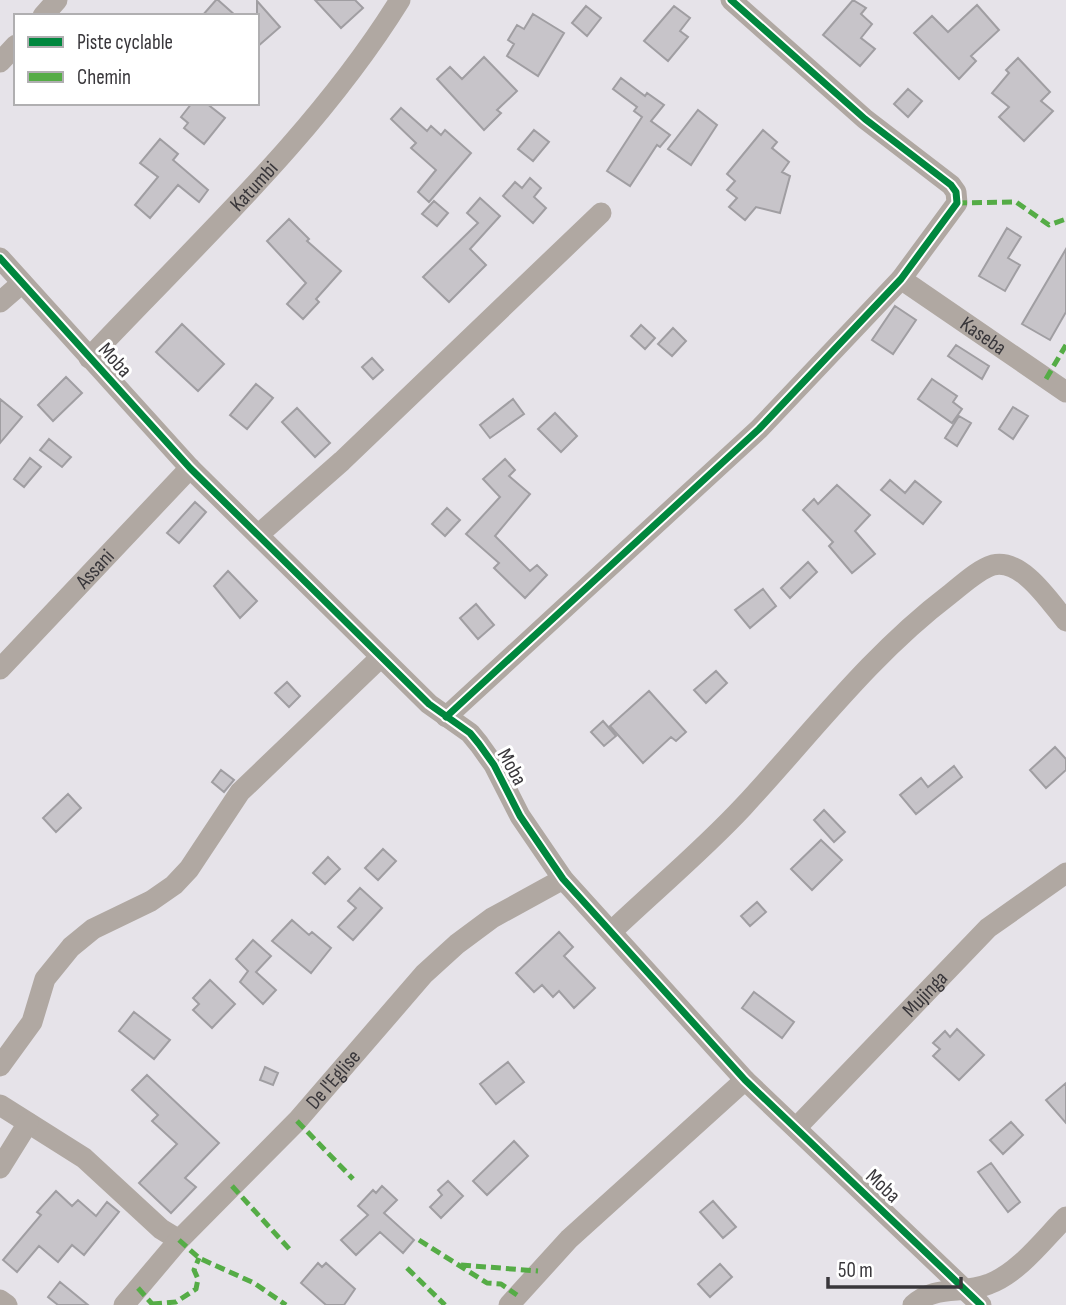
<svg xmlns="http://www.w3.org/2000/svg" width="1066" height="1305" font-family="'Sofia Sans Condensed',sans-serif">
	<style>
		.building { fill: #c7c4c9; stroke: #a09ea2; stroke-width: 2 }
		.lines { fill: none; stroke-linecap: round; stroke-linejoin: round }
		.minor { stroke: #b0a8a2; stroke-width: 21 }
		.quiet { stroke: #55ac46; stroke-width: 5; stroke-dasharray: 10 5; stroke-linecap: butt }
		.cycleway-casing { stroke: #fff; stroke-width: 11 }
		.cycleway { stroke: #00873e; stroke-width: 7 }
		.labels { text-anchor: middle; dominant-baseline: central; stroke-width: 6; stroke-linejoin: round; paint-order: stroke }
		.street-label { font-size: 21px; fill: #39373b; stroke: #fff }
	</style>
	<rect width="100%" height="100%" fill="#e6e3e9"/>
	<path class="building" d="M216 0H218L236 16H202Z
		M315 0H355L363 8 341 28Z
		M853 0 866 8 861 14 872 24 861 38 875 49 860 66 823 35Z
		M257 1 280 27 257 47Z
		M977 5 999 30 971 56 976 61 959 79 914 33 932 16 948 32Z
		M586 6 601 18 587 36 572 23Z
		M674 6 690 18 680 31 688 37 668 61 644 41Z
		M533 14 564 33 538 76 507 56 514 44 508 40 517 25 524 29Z
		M484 57 517 91 497 110 501 113 484 130 437 79 450 67 462 79Z
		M1018 58 1050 92 1041 101 1053 111 1024 141 999 117 1009 107 992 93 1009 73 1006 70Z
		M621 78 645 96 647 93 664 105 651 121 670 135 660 147 657 145 630 186 607 171 642 117 634 111 637 107 613 89Z
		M908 89 922 101 908 117 894 104Z
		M192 103H206L225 118 204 144 184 128 188 123 181 117Z
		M401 108 427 131 431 126 441 135 445 130 471 153 429 202 418 192 436 170 411 148 416 143 391 119Z
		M698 110 717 125 691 165 668 149Z
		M534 130 549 142 533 161 518 149Z
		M763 130 777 142 772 148 789 162 782 172 790 176 780 213 756 207 745 220 729 207 737 198 727 190 735 181 727 174Z
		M160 139 178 154 173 160 208 190 199 202 178 185 150 218 135 205 158 177 140 163Z
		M530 178 541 188 534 197 546 208 533 223 503 196 515 182 522 188Z
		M480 198 500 216 470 249 486 265 449 302 423 277 478 223 467 213Z
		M434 201 448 213 437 226 422 214Z
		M289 219 309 239 307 241 341 271 316 299 319 302 303 319 287 304 306 283 267 241Z
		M1007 228 1021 237 1008 258 1020 265 1005 291 979 276Z
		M1066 249V312L1050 340 1022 324Z
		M895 306 916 320 893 354 872 340Z
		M182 324 224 364 198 391 156 352Z
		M641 325 655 338 645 349 631 336Z
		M673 328 686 341 672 356 658 344Z
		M956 345 989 366 982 379 948 356Z
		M372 358 383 370 373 379 362 367Z
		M66 377 82 393 53 421 38 405Z
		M932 379 957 396 953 402 962 409 952 423 918 399Z
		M256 384 273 398 247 429 230 415Z
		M0 399 22 417 0 443Z
		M513 399 524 414 490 438 480 425Z
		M1013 407 1028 416 1013 439 999 429Z
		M297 408 330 443 315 457 282 422Z
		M555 413 577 436 561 452 538 429Z
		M959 416 971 423 957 446 945 438Z
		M49 439 71 457 62 467 40 450Z
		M30 458 41 467 24 487 14 479Z
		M505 459 515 470 509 476 530 494 495 536 530 571 537 565 547 575 525 598 494 568 499 563 466 534 500 497 483 479Z
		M890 480 905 493 915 481 941 502 923 524 881 490Z
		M837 485 870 515 855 531 875 554 852 573 829 546 833 542 803 510 814 499 818 504Z
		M195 502 206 512 179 543 167 533Z
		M447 508 460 520 445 536 432 524Z
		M808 562 817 572 790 598 781 588Z
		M228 571 257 601 240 618 214 586Z
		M763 589 776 606 750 628 735 610Z
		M476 604 494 625 478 639 460 618Z
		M716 671 727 683 706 703 694 690Z
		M287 682 300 696 289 707 275 693Z
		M649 691 686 732 676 741 671 737 643 763 610 726Z
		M603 721 616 736 604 746 591 732Z
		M1055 747 1066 759V770L1046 788 1030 770Z
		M954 766 962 777 916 814 900 795 921 778 928 787Z
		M221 770 234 780 224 792 212 782Z
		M68 794 81 808 56 832 43 818Z
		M824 810 845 832 834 842 814 820Z
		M821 840 842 860 812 890 791 869Z
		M383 849 396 861 378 880 365 868Z
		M328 857 340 869 325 884 313 873Z
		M360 888 382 908 353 940 338 927 356 908 348 901Z
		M757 902 766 912 750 926 741 916Z
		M292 920 309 935 312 932 331 948 311 973 272 941Z
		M559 932 573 947 564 956 595 988 574 1008 559 991 553 997 542 985 534 992 516 973Z
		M253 940 271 956 256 972 276 990 263 1004 240 982 248 971 236 959Z
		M210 980 235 1004 212 1028 193 1010 199 1004 193 998Z
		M754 992 794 1022 782 1038 742 1008Z
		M134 1012 170 1040 154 1059 119 1031Z
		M957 1029 984 1055 959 1080 933 1056 940 1049 933 1043 945 1031 950 1037Z
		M508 1062 524 1082 496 1104 480 1084Z
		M265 1067 278 1073 273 1085 260 1080Z
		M147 1075 219 1143 185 1178 196 1187 171 1213 139 1183 177 1144 152 1121 158 1115 132 1090Z
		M1066 1083V1123L1046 1100Z
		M1011 1122 1023 1135 1003 1154 990 1140Z
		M514 1141 528 1156 487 1195 473 1181Z
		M991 1163 1020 1202 1008 1212 978 1172Z
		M448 1181 463 1196 441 1218 430 1207 442 1195 438 1190Z
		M382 1186 397 1200 384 1213 414 1240 403 1253 380 1232 356 1255 341 1240 368 1215 358 1206 373 1190 376 1193Z
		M56 1191 72 1206 78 1200 96 1216 107 1202 119 1212 84 1255 72 1245 58 1262 39 1246 17 1272 3 1260 41 1215 37 1212Z
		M713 1201 736 1227 723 1238 700 1212Z
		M318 1263 322 1267 326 1263 355 1289 344 1305H326L301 1283Z
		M720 1264 732 1277 710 1297 698 1284Z
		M60 1282 88 1305H58L48 1297Z"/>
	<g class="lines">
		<g class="minor">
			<path d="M43 16 57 0"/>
			<path d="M0 62 16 45"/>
			<path d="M0 258 190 468 429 704 470 733 479 744 494 765 520 816 563 879 745 1080 981 1305"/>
			<path id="s1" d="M901 279 1066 392"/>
			<path d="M0 302 22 283"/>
			<path id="s2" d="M89 358C196 244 317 134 400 0"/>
			<path d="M259 534 342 461 601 213"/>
			<path id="s3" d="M0 669 190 468"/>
			<path d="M446 717 759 429 901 279 957 203 956 192 951 185 865 119 731 0"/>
			<path d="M612 931C655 890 702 851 743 807 810 735 870 655 949 595 962 585 977 570 993 565 1022 558 1050 602 1066 621"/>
			<path d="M0 1066 32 1022 45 979 71 947 93 929 151 901 174 885 189 869 240 792 381 657"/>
			<path d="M0 1105 84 1158 161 1229 179 1240"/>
			<path id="s4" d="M796 1128 988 928 1066 873"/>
			<path d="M0 1168 28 1123"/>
			<path d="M0 1300 7 1305"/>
			<path id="s5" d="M124 1305 179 1240 297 1121 424 974 457 944 492 918 563 879"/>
			<path d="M509 1305 569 1239 745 1080"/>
			<path d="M913 1305C936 1284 962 1295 989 1284 1019 1273 1044 1239 1066 1217"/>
		</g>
		<path class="quiet" d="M957 203 1016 202 1049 225 1066 219
			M1046 379 1066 345
			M297 1121 353 1179
			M232 1186 292 1252
			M179 1240 199 1258 254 1283 286 1305
			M419 1240 487 1283 501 1284 517 1295
			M461 1265 538 1271
			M407 1268 445 1305
			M138 1288 153 1305
			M152 1304 176 1302 196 1289 198 1279 194 1270 199 1258"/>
		<g class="cycleway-casing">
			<path id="cycleway" d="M0 258 190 468 429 704 470 733 479 744 494 765 520 816 563 879 745 1080 981 1305
				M446 717 759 429 901 279 957 203 956 192 951 185 865 119 731 0"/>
		</g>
		<use href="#cycleway" class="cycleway"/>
	</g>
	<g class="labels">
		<g class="street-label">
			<text stroke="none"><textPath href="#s2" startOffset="238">Katumbi</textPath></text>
			<text stroke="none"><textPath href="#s1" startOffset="100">Kaseba</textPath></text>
			<text transform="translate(115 360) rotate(48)">Moba</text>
			<text stroke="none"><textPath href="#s3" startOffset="138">Assani</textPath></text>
			<text transform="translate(512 767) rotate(61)">Moba</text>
			<text stroke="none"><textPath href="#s4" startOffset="186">Mujinga</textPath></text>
			<text stroke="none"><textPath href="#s5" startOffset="308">De l'Eglise</textPath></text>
			<text transform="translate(883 1186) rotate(43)">Moba</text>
		</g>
	</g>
	<rect x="14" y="14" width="245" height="91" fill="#ffffff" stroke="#b0afb1" stroke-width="2"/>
	<rect x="28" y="37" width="35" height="10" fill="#00873e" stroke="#b0afb1" stroke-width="2"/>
	<text x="77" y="49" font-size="21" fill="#39373b">Piste cyclable</text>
	<rect x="28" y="72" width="35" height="10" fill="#55ac46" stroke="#b0afb1" stroke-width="2"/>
	<text x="77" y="84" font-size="21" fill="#39373b">Chemin</text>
	<path d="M828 1277v10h133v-10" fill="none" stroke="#39373b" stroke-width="3.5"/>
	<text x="838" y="1277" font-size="21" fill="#39373b" stroke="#ffffff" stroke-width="5" paint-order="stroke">50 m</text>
</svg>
